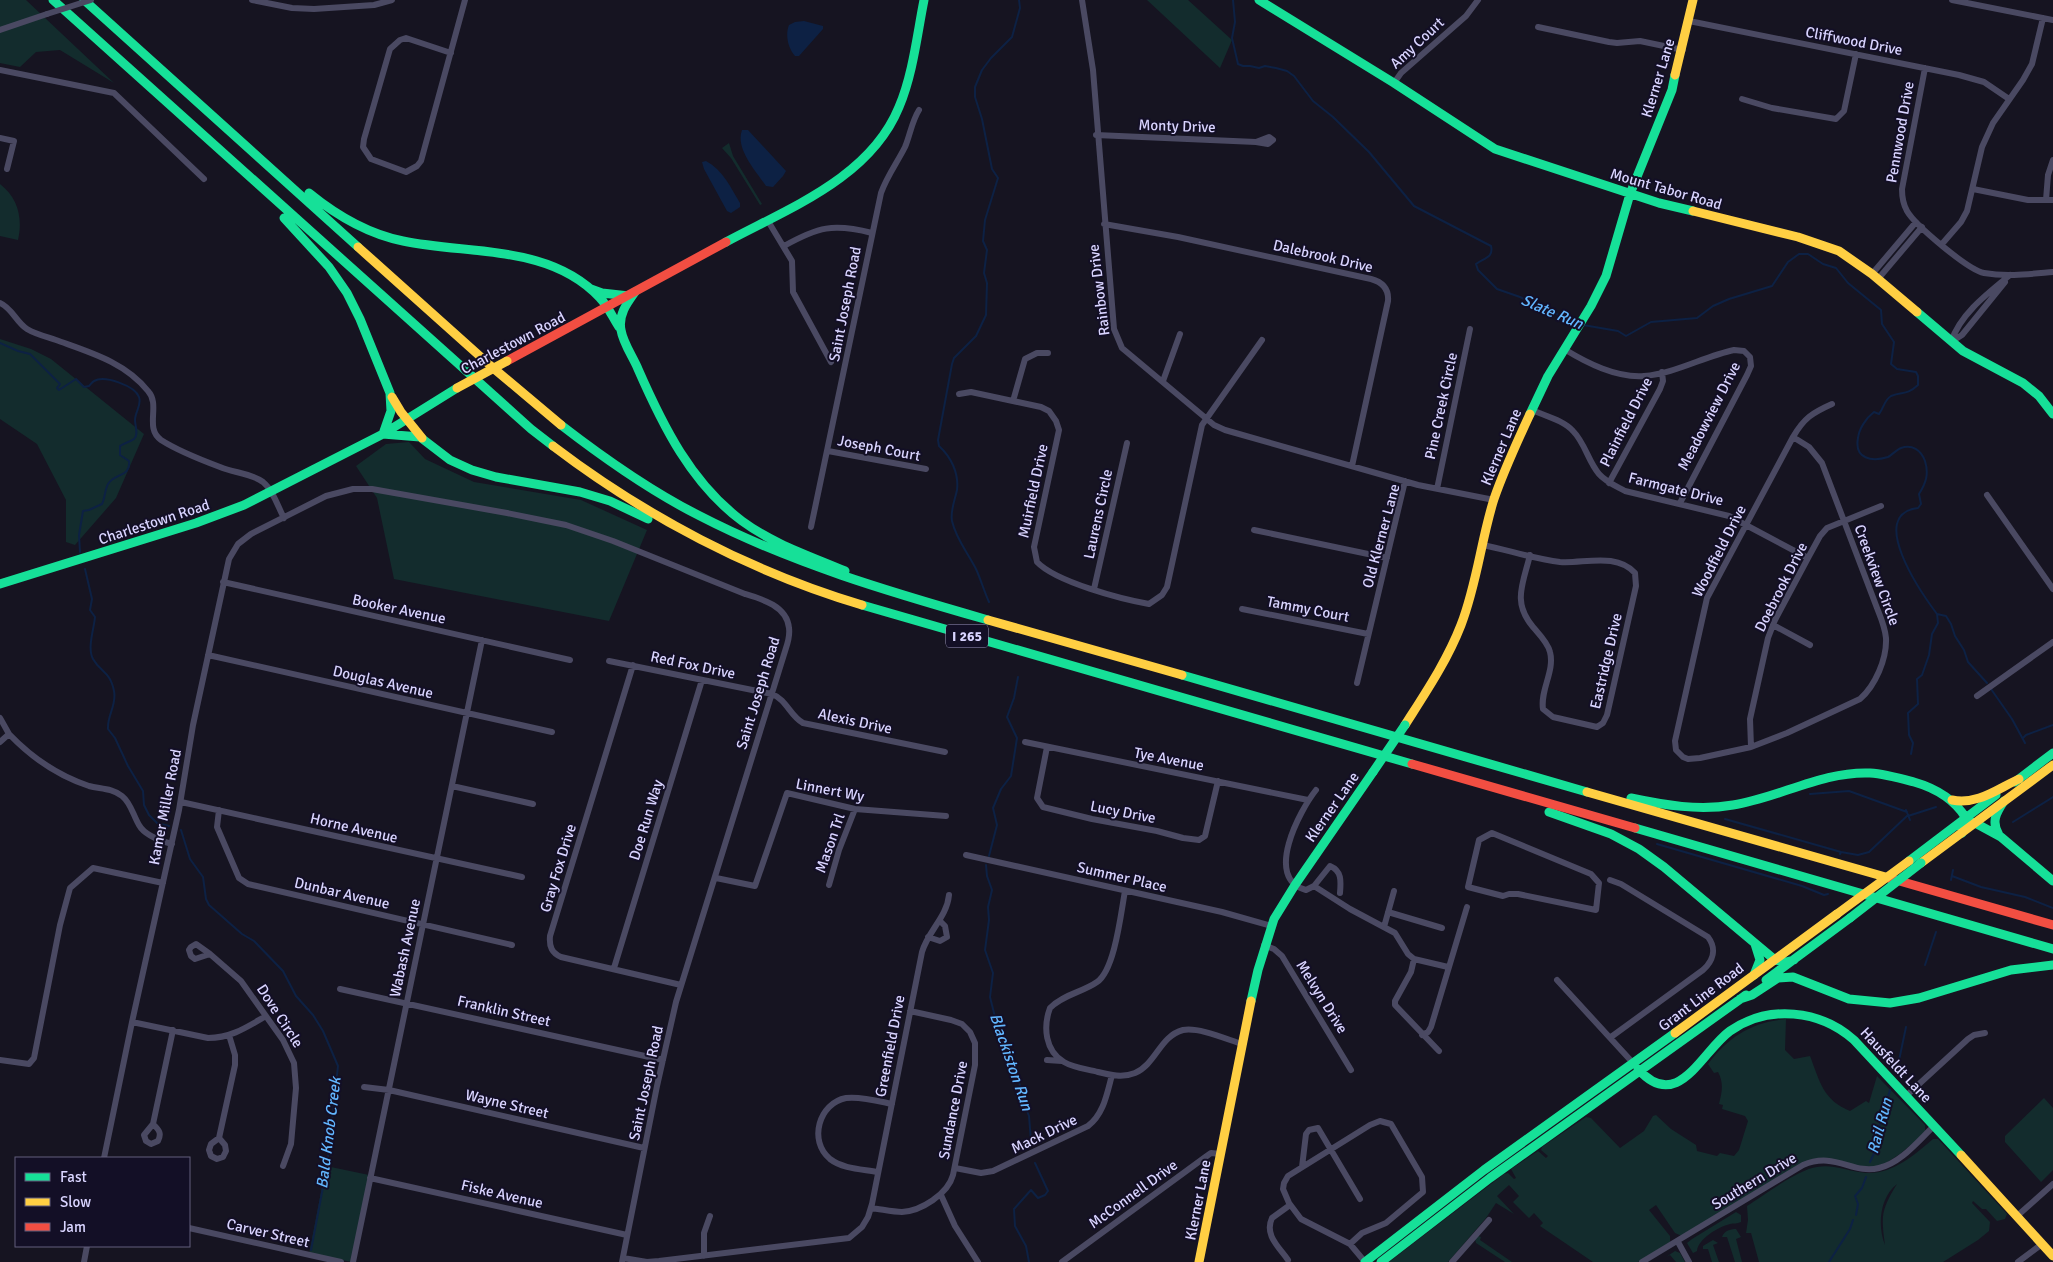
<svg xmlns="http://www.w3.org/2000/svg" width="2053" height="1262" font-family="Signika,sans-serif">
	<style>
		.green { fill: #132c2d; fill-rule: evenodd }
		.water { fill: #0d2144 }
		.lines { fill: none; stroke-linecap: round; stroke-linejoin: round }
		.stream { stroke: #0d2144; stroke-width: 2 }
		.street { stroke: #4a4962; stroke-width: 6 }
		.fast { stroke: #16e098; stroke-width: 9 }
		.slow { stroke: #ffcf43; stroke-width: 9 }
		.jam { stroke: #f24e42; stroke-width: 9 }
		.street-bridge { stroke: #4a4962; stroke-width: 6 }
		.fast-bridge { stroke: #16e098; stroke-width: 9 }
		.slow-bridge { stroke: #ffcf43; stroke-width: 9 }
		.labels { text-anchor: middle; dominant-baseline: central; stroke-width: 4; stroke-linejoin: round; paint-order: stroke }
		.shield { fill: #130f26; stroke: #9e99be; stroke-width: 1 }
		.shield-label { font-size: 14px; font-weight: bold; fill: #d9d4ff }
		.street-label { font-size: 15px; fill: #d9d4ff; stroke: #130f26 }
		.water-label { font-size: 16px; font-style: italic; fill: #62b6ff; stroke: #130f26 }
	</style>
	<rect width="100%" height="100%" fill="#161421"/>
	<path class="green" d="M0 0H26L114 83 60 50 36 52 20 67 0 63Z
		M1147 0H1188L1232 40 1220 68Z
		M729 143 733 156 762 204 760 205 731 158 722 148Z
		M0 184C18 198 23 218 18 240L0 236Z
		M0 339 31 349 51 359 144 434 116 498 75 545 66 542V500L37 444 0 419Z
		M409 442 425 459 474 482 581 500 647 530 609 621 394 579 377 498 356 466 386 444Z
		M1786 1019 1785 1050 1794 1059 1810 1056C1820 1082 1823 1100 1850 1111L1866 1101 1869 1103 1877 1076 1925 1125V1131L1920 1137 1900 1154 1886 1163 1871 1168 1813 1160 1682 1236 1675 1233 1656 1205 1649 1210 1670 1236V1242L1638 1262H1593L1540 1226 1543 1223 1534 1213 1529 1218 1513 1202 1519 1196 1509 1185 1497 1196 1514 1214 1496 1203 1486 1218 1448 1262H1389L1504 1174 1508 1173 1514 1179 1516 1178 1511 1169 1538 1151 1546 1158 1548 1156 1541 1150 1542 1147 1586 1117 1591 1118 1620 1148 1644 1131 1653 1116 1656 1115 1671 1129 1696 1145 1697 1151 1717 1156 1720 1153 1734 1156 1739 1150 1748 1121 1745 1116 1722 1109 1723 1105 1719 1104C1722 1092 1724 1083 1718 1072L1714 1073 1708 1064C1728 1037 1752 1022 1786 1019Z
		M2044 1098 2053 1108V1170L2041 1182 2005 1142V1136Z
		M1933 1139H1938L2007 1214 2005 1219 1997 1221 1986 1209H1982L1973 1201 1972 1203 1990 1222 1989 1231 1978 1240 1943 1262H1759L1751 1233H1746L1748 1220 1747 1206C1764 1195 1799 1169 1817 1167 1832 1164 1845 1170 1859 1172 1888 1178 1912 1157 1933 1139ZM1897 1184C1881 1210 1881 1216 1885 1245 1877 1225 1880 1197 1897 1184Z
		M326 1166 369 1175 352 1262 309 1254Z
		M1736 1212 1741 1215V1222C1737 1224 1734 1223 1730 1224 1718 1227 1698 1239 1697 1251L1693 1253 1687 1243 1692 1239Z
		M1736 1229 1741 1237 1736 1239 1742 1262H1735L1727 1237H1722C1724 1231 1730 1229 1736 1229Z
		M1478 1236 1481 1237 1480 1240 1512 1262H1505L1476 1243 1475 1239Z
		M1713 1240 1718 1243 1713 1245 1719 1262H1712L1708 1249H1703V1246Z
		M1675 1251 1680 1253 1685 1262H1676L1670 1255 1666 1257Z"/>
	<path class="water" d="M804 21 823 26V29L799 56H795C788 48 785 35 789 25L795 22Z
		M742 130H748L786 171 783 176 773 187 766 186C756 171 735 149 742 130Z
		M706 161C723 170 731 188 740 203V207L731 213 727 211 704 169 702 162Z"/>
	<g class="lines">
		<path class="stream" d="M1233 0 1235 22 1232 38 1238 64 1243 66H1250L1259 68 1265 66 1276 68 1287 71 1294 76 1313 101 1333 117 1369 152 1414 206 1491 246C1494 258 1483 258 1476 264L1478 270 1497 289 1520 297 1576 323
			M1583 325 1618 331 1626 336 1651 322 1697 318 1713 306 1729 299 1772 286 1788 262 1799 254H1808L1823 264 1836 268 1848 283 1881 310 1882 324 1894 342 1891 364 1897 369 1916 372 1918 376V385C1906 396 1903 391 1891 396 1884 400 1884 408 1879 414L1874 412C1866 418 1859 429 1858 438 1854 459 1872 462 1888 457 1892 455 1896 450 1901 448 1912 444 1921 450 1925 461 1929 474 1926 483 1919 494L1921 504 1918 508C1866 514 1922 594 1937 614L1946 616 1951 624 1955 636 1964 650 1968 662 1987 683
			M0 343 18 351 30 354 60 384 57 388 59 390 76 379 84 387 89 386C91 384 92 382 94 381 105 375 135 386 139 397 142 405 135 412 135 420 135 426 139 435 134 439 130 442 124 443 120 446V455L129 461C131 477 115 473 108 484 105 489 105 498 102 504L89 510 83 511 79 535 80 552
			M85 569 92 599 90 610 95 617C94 629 87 648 93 659 101 673 110 671 114 691 117 705 107 715 108 729L115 738 128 766 143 791 144 805 149 815 157 823 169 826
			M989 602C984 591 981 580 976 569 968 553 956 539 952 521 950 511 955 500 957 490 959 473 951 457 939 446L938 440 952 364 954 358 976 336 986 315 987 283 984 273 987 250 983 241 985 220 998 178 992 169 982 119 975 97V87L982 70 991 58 1012 37 1020 8 1019 0
			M1991 689 2012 719 2025 743
			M2023 738 2026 735 2053 725
			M1911 754 1913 743 1909 735 1908 713 1918 704 1917 679 1922 675 1929 655 1932 634 1938 623 1937 614
			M1810 794 1849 791 1907 812
			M1906 810 1910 820
			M1908 816 1936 807
			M1725 819 1841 852
			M2013 822 2053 797
			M181 830 190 859 203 877 206 899 209 905 242 934 254 941 283 971 296 996 313 1015 323 1031 338 1066 327 1166 311 1250
			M1657 844 1802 886 1824 895 1828 894
			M1840 854 1841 852 1858 855 1869 852 1908 815
			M989 856 997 825 993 808 1001 789 1011 776 1017 738 1007 717 1014 698 1018 677
			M986 865 987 876 992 890 988 907 989 920 985 950 993 973 990 997 1002 1045 1016 1067 1023 1101 1029 1116 1031 1141
			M1952 876 1981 887 2025 897 2053 908
			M1951 880 1953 870
			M1925 965 1936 932
			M1897 1070 1906 1027
			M1870 1162 1877 1147 1875 1141 1890 1090
			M1856 1215 1858 1204 1855 1196 1862 1188 1866 1177
			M1029 1262 1026 1246 1015 1226 1014 1209 1031 1190 1038 1198 1045 1195 1048 1191 1035 1163
			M1829 1262 1850 1229 1853 1220"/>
		<path class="street" d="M252 0 292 8 314 9 374 5 392 0
			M1082 0 1093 70 1114 329 1122 348 1214 425 1225 430 1418 485 1494 500
			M1952 0 2053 20
			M1689 21 1959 75 1984 82 2009 99
			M1538 27 1609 42 1617 43 1640 41 1683 50
			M0 30 47 14
			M451 53 406 38 400 40 390 49 364 139 363 147 371 159 406 172 417 166 421 161 465 0
			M1925 68 1902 189C1902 197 1903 204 1907 211 1915 225 1968 270 1984 273 2007 277 2030 274 2053 272
			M0 70 114 93 204 179
			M1394 83 1401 73 1466 16 1478 0
			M1742 99 1772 108 1836 119 1844 111 1856 54
			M1096 135 1256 142 1269 137 1273 140 1268 144 1256 142
			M0 138 14 141 7 169
			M1973 189 2028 200H2053
			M2046 200 2048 175 2053 160
			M768 221 792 261 793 292 831 362
			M1104 224 1178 237 1371 279C1382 282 1389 289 1388 301L1352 466
			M1942 244 1961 222 1967 211 1982 147 1993 123 2023 80 2032 64 2043 18
			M784 246C818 227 833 223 872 233
			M1872 274 1916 222
			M1878 279 1922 227
			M0 303C12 308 16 322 27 329 35 334 47 337 56 340 89 352 125 362 148 391 161 405 144 428 161 440 175 449 204 461 220 467 234 473 251 473 263 482 273 490 278 507 284 518
			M1951 342C1960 314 1988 293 2010 275
			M1951 342 1962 335 2005 282
			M1564 349C1587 363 1616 378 1644 376 1674 374 1705 356 1734 350L1744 351 1750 357 1751 366 1747 375 1680 503
			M1163 381 1180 334
			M959 394 971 392 1041 407 1049 411 1056 421 1059 430 1034 547 1037 562C1056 582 1121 599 1149 604L1162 595 1167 587 1202 425 1262 340
			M1013 401 1025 359 1037 353H1048
			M1532 410C1545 416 1563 420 1573 431 1585 443 1588 461 1599 474 1606 482 1616 486 1625 491L1729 516 1808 558
			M1793 437 1809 447 1822 463 1877 608C1881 618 1885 627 1886 638 1887 659 1875 686 1860 699L1787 733 1751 747 1700 758 1688 759 1683 757 1676 750 1675 741 1707 598 1793 437C1804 418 1812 413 1832 404
			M828 451 926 469
			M1609 483 1660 389 1663 381 1662 372
			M1437 489 1470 329
			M1987 495 2053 589
			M811 527 881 193C887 176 897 163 905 147 910 135 912 121 919 110
			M1254 530 1387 558
			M1483 545C1508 550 1534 559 1560 562 1583 564 1616 552 1635 573L1636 586 1607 715 1603 723 1597 727 1553 717 1543 709C1540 690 1555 671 1550 652 1548 643 1539 634 1533 627 1512 602 1523 584 1530 555
			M223 582 570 660
			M1094 589 1127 443
			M1242 609 1368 634
			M1773 625 1810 645
			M208 655 552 732
			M609 661 772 694C787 700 790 716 803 723L945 752
			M633 665 550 936C549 947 552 953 561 957L681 985
			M1357 683 1405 481
			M1977 696 2053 642
			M0 718 9 734 0 742
			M9 734C31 757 59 776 89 786 100 789 112 788 122 796 131 803 133 815 139 825 145 836 161 841 172 844
			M1025 742 1308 800
			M1047 747 1037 798 1043 807 1092 819 1157 831 1183 838 1199 840 1205 836 1218 781
			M1751 747 1750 719 1768 638 1775 620 1808 558 1820 536 1827 528 1881 506
			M452 786 533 804
			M1316 790C1300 810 1263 879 1306 890L1314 886 1330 866C1342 871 1341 881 1340 893
			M181 802 522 877
			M219 810 217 827 239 878 248 884 512 945
			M1492 833 1591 874 1599 883 1596 910 1518 894H1509L1503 896 1468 887 1479 840Z
			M966 855 1222 912 1272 926
			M716 878 755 886 787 793 855 809 946 816
			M1610 880 1621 884 1708 937C1717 949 1713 961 1703 970L1611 1037
			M829 885 839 850 855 809
			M1314 886 1350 909 1395 933 1408 954 1414 959 1448 967
			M1125 891C1121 912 1115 970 1097 982 1083 992 1062 995 1050 1008 1043 1027 1045 1051 1064 1062 1074 1068 1087 1069 1098 1072 1110 1075 1123 1078 1135 1073 1156 1064 1160 1036 1183 1030 1199 1027 1226 1039 1242 1044
			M1388 912 1442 928
			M1384 927 1394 891
			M928 937 940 941 947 937 945 926 940 921
			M1264 945 1274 949 1282 956 1351 1070
			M210 954 196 944 191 947 189 950 191 956 195 959 210 954 241 981 283 1040 294 1063 296 1088 291 1144 283 1166
			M1414 959 1411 972 1395 1001V1005L1439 1051
			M614 968 702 680
			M1557 980 1634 1064
			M340 989 663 1060
			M132 1022 208 1038C231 1038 247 1027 266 1016
			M1422 1035 1428 1032 1431 1027 1467 907
			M0 1060 29 1064 34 1058 60 925 70 888 93 868 163 883
			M1047 1060 1062 1061
			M364 1087 389 1090 644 1148
			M1906 1096 1968 1039 1974 1035 1985 1033
			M153 1124 173 1030
			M153 1124C159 1130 162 1133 158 1141L151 1144 146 1141 144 1135Z
			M219 1138 235 1065V1055L229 1035
			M219 1138 225 1145 226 1151 223 1157 217 1159 211 1156 209 1150 211 1144Z
			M104 1158 132 1022 179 810 193 725 229 559 238 544 251 534 326 496 353 489H372L507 513 566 525 613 541 745 594C762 599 787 606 789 628 790 635 788 642 786 648L676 1002 657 1086 622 1262
			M1302 1167 1306 1134 1309 1130 1318 1128 1360 1199
			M955 1168 981 1173 993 1171 1088 1126C1104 1114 1107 1093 1112 1075
			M878 1172C862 1169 843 1169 830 1159 808 1141 819 1103 846 1098 860 1096 878 1101 892 1104
			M370 1178 627 1235
			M941 1195 955 1226 978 1262
			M871 1208C881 1209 892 1212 902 1212 921 1211 948 1194 953 1175L975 1065V1043L970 1032 962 1024 951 1020 910 1011
			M2017 1216 2053 1184
			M189 1228 341 1262
			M1678 1242 1689 1262
			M1350 1244 1362 1233 1386 1223 1423 1192 1422 1177 1391 1124 1380 1121 1370 1125 1288 1176 1284 1183 1283 1189 1289 1203 1301 1219 1350 1244 1365 1262
			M704 1256V1233L710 1216
			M623 1258 647 1262 659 1261 849 1238 862 1227 868 1217 872 1204 922 952C928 931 947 917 949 895
			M1288 1260C1279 1247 1264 1235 1272 1218L1290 1205
			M84 1262 87 1246
			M353 1262 482 640
			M1062 1262 1204 1158 1211 1153 1221 1154
			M1452 1262 1489 1220
			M1642 1262 1803 1165C1835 1151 1853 1175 1879 1168 1901 1163 1918 1141 1934 1126
			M2018 1262 2042 1244"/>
		<path class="fast" d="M53 0 531 429 553 446
			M84 0 358 247
			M1259 0 1394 83 1495 149 1659 203 1693 211
			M309 193C336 215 368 234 403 241 470 255 550 244 600 298 608 306 613 318 619 327
			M284 218 329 267 347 293 360 319 390 393 391 411 383 434 420 437 450 460 472 470 496 477 580 492 610 501 648 519
			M726 242C789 208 870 178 899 107 913 74 917 35 924 0
			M591 289 602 293 629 296
			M635 292C627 303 618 315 621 330 623 343 633 357 638 369 663 426 691 483 742 521 773 544 810 556 845 571
			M1917 312 1963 351 2023 383 2039 396 2053 414
			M1530 414 1548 376 1591 306 1606 276 1630 194 1672 90 1675 75
			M561 425C605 459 650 491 700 516 791 563 890 592 988 620
			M0 584 196 523 244 505 383 434 457 388
			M862 605 1412 764
			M1182 675 1587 792
			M2015 782 2053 753
			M1631 798C1664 805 1699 811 1733 805 1779 798 1822 771 1870 773 1885 774 1899 778 1914 782 1935 788 1954 799 1966 818L1962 833
			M1549 812 1611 834 1639 849 1664 867 1775 960 1786 962 1794 960
			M1966 818 2001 837 2053 881
			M1635 828 2053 949
			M1999 835C1991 822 1996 813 2004 801
			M1909 861 1996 795
			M1754 975 1760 960 1755 944
			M1766 980 1850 918
			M1740 999 1752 995 1778 978 1793 977 1849 999 1890 1003 1919 998 2011 970 2053 965
			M1251 1001 1258 970 1274 919 1295 885 1373 772
			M1638 1069C1678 1114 1702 1051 1730 1031 1769 1004 1820 1010 1854 1040L1961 1155
			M1365 1262 1484 1170 1675 1033
			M1381 1262 1490 1178 1746 995"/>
		<path class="slow" d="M1675 75 1693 0
			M1693 211 1798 237 1839 251 1872 274 1917 312
			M358 247 492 367 561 425
			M392 397 401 412 422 438
			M553 446C645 516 751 572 862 605
			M988 620 1182 675
			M1405 725C1426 692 1447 661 1461 625 1477 584 1481 540 1494 499 1504 470 1517 442 1530 414
			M1587 792 1889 878
			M1952 800C1978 805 1997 789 2019 779
			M1921 863 2053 765
			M1675 1033 1837 914
			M1961 1155 2053 1256
			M1199 1262 1251 1001"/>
		<path class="jam" d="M507 361 726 242
			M1412 764 1635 828
			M1889 878 2053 925"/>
		<path class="street-bridge" d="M47 14 91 0"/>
		<path class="fast-bridge" d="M1373 772 1405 725
			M1850 918 1921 863"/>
		<path class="slow-bridge" d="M457 388 507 361
			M1837 914 1909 861"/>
	</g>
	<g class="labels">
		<rect class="shield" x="946" y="624.5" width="42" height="23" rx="4"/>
		<g class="shield-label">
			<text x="967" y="636">I 265</text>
		</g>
		<g class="street-label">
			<text transform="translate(1854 41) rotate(11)">Cliffwood Drive</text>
			<text transform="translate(1417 43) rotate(-43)">Amy Court</text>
			<text transform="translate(1658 78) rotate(-73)">Klerner Lane</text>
			<text transform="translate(1177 126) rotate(2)">Monty Drive</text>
			<text transform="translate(1900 132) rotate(-80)">Pennwood Drive</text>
			<text transform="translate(1666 189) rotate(16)">Mount Tabor Road</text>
			<text transform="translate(1323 256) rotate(13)">Dalebrook Drive</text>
			<text transform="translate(1099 290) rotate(-97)">Rainbow Drive</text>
			<text transform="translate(845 304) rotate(-79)">Saint Joseph Road</text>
			<text transform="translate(513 343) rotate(-28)">Charlestown Road</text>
			<text transform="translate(1441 406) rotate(-78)">Pine Creek Circle</text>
			<text transform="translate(1709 416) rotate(-63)">Meadowview Drive</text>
			<text transform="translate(1626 422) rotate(-63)">Plainfield Drive</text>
			<text transform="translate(1501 447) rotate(-67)">Klerner Lane</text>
			<text transform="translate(879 448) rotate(11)">Joseph Court</text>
			<text transform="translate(1676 489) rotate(14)">Farmgate Drive</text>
			<text transform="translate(1033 491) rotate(-78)">Muirfield Drive</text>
			<text transform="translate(1098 514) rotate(-78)">Laurens Circle</text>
			<text transform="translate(154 522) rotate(-18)">Charlestown Road</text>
			<text transform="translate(1381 536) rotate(-75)">Old Klerner Lane</text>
			<text transform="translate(1719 551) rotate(-63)">Woodfield Drive</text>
			<text transform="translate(1877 575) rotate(70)">Creekview Circle</text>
			<text transform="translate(1781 587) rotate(-63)">Doebrook Drive</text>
			<text transform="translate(399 609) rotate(12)">Booker Avenue</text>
			<text transform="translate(1308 609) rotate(11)">Tammy Court</text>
			<text transform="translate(1606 661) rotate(-77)">Eastridge Drive</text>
			<text transform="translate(693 665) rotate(12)">Red Fox Drive</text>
			<text transform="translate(383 682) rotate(13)">Douglas Avenue</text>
			<text transform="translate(758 693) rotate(-73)">Saint Joseph Road</text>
			<text transform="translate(855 721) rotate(12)">Alexis Drive</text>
			<text transform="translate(1169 759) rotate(11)">Tye Avenue</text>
			<text transform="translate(830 790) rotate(11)">Linnert Wy</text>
			<text transform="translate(165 807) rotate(-79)">Kamer Miller Road</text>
			<text transform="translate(1332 807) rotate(-55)">Klerner Lane</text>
			<text transform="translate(1123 812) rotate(11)">Lucy Drive</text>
			<text transform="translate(646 820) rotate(-73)">Doe Run Way</text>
			<text transform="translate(354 828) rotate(13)">Horne Avenue</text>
			<text transform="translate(830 843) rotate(-71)">Mason Trl</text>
			<text transform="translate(558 868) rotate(-73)">Gray Fox Drive</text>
			<text transform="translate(1122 877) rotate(13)">Summer Place</text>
			<text transform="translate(342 893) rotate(13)">Dunbar Avenue</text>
			<text transform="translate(405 948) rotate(-78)">Wabash Avenue</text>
			<text transform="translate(1322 997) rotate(58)">Melvyn Drive</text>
			<text transform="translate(1701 997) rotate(-37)">Grant Line Road</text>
			<text transform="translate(504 1011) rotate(13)">Franklin Street</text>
			<text transform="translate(280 1016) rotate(57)">Dove Circle</text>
			<text transform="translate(890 1046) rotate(-79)">Greenfield Drive</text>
			<text transform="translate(1896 1065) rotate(47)">Hausfeldt Lane</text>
			<text transform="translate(646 1083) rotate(-78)">Saint Joseph Road</text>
			<text transform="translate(507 1104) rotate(13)">Wayne Street</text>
			<text transform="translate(953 1110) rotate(-79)">Sundance Drive</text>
			<text transform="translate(1044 1134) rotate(-26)">Mack Drive</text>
			<text transform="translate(1754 1181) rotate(-31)">Southern Drive</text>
			<text transform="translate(502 1194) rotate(13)">Fiske Avenue</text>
			<text transform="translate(1133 1194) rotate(-36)">McConnell Drive</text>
			<text transform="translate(1198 1200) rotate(-79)">Klerner Lane</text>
			<text transform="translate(268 1233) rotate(13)">Carver Street</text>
		</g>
		<g class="water-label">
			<text transform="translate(1552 312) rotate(23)">Slate Run</text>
			<text transform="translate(1011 1062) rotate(71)">Blackiston Run</text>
			<text transform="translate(1880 1126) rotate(-75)">Rail Run</text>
			<text transform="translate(329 1133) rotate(-83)">Bald Knob Creek</text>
		</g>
	</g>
	<rect x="15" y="1157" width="175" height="90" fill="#130f26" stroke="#625e7d"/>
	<rect x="25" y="1173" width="25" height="8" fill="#16e098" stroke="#625e7d"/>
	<text x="60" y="1182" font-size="15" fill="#d9d4ff">Fast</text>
	<rect x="25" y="1198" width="25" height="8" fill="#ffcf43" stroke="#625e7d"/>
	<text x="60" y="1207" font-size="15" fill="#d9d4ff">Slow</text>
	<rect x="25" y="1223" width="25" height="8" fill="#f24e42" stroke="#625e7d"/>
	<text x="60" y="1232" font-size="15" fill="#d9d4ff">Jam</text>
</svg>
